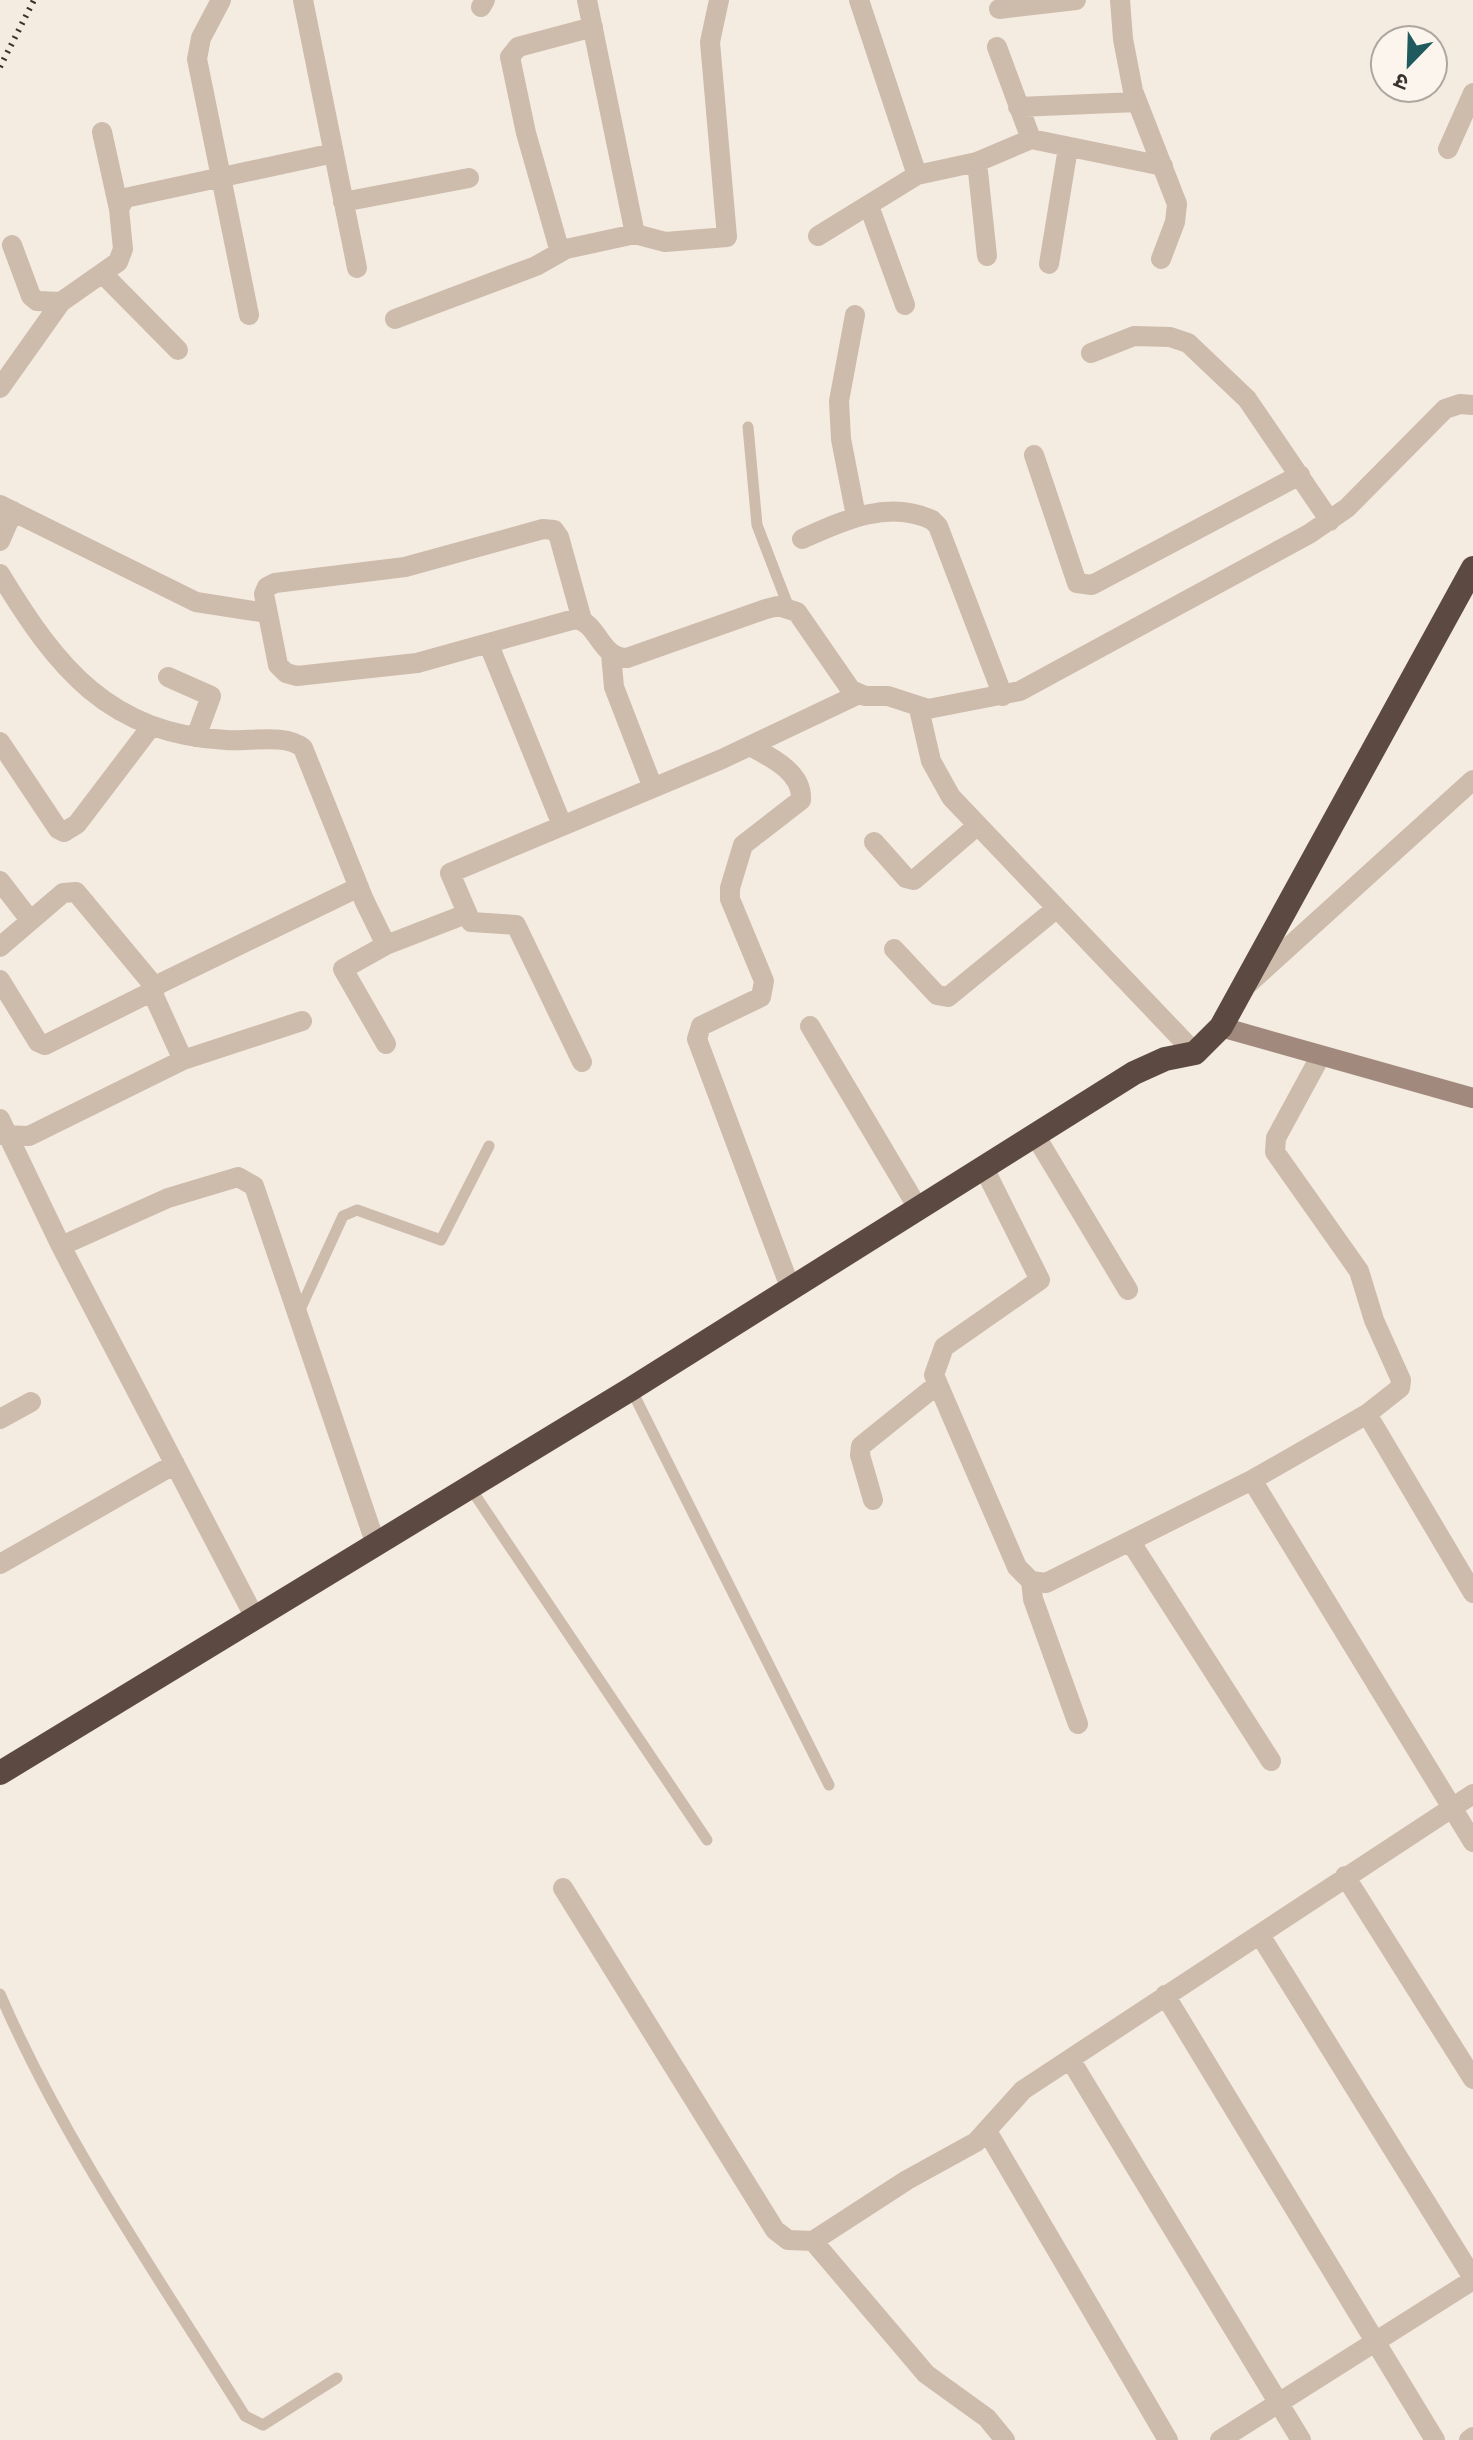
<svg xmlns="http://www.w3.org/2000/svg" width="1473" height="2440" font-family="Barlow,'Noto Sans Devanagari',sans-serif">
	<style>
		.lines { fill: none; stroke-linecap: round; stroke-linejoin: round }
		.lane { stroke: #cdbbac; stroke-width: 11 }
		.street { stroke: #cdbbac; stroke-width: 20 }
		.secondary { stroke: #a18a7d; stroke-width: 20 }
		.highway { stroke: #5c4a42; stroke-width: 24 }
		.rail { stroke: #3b302b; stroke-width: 6; stroke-dasharray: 2 6; stroke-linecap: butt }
	</style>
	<rect width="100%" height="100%" fill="#f4ebe1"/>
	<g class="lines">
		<path class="lane" d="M748 427 757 525 789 608
			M298 1314 343 1216 357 1210 441 1240 489 1146
			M631 1389 829 1785
			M469 1486 707 1840
			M0 1994C65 2144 159 2278 245 2416L263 2425 337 2378"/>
		<path class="street" d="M221 0 201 38 197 59 249 315
			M303 0 357 268
			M587 0 635 234
			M1120 0 1123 39 1133 91 1177 204 1175 222 1161 259
			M481 7 485 0
			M999 9 1076 0
			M997 47 1031 139 1163 166
			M1018 107 1137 102
			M102 132 119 209
			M1448 149 1473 93
			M977 162 987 256
			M917 175 977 162 1031 139
			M343 202 469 178
			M869 206 905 305
			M818 236 917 175 859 0
			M12 245 31 296 37 301 61 302
			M560 252 526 133 510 57 518 47 593 27
			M1049 264 1068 148
			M102 273 178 350
			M855 315 839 401 841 439 856 516
			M395 319 536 266 566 249 635 234 665 242 727 237 710 42 719 0
			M1091 353 1134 336 1170 337 1188 343 1247 399 1330 521
			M0 388 61 302 118 262 123 249 119 209 125 198 334 153
			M1034 455 1077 583 1092 585 1300 475
			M0 505 196 602 267 613
			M802 539C842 521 888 499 932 520L938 526 1003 696
			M0 541 13 511
			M0 574C57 668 109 734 226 740 247 742 286 733 303 748L364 900 386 945
			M582 620 559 537 554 530 543 529 405 567 275 583 267 587 264 594 278 665 286 673 297 676 417 663 575 619C599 622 599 658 627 658L766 609 778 606 797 612 851 690 865 696H888L928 709 1020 691 1309 534 1347 508 1445 409 1460 404 1473 405
			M489 645 562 825
			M611 654 614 687 653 788
			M168 677 211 696 196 737
			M919 709 931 761 951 797 1195 1053
			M0 742 58 829 64 832 77 824 150 728
			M750 746C770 757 803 772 801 800L743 845 730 888V899L764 981 761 997 701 1026 697 1039 790 1287
			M874 842 906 878 914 880 978 825
			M0 881 30 920
			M0 947 63 893 76 892 155 987
			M894 949 937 995 948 997 1057 908
			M0 980 38 1042 45 1045 153 991
			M1249 983 1473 780
			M810 1026 918 1208
			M386 1044 343 969 386 945 466 914
			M183 1060 153 994 157 985 359 887
			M582 1062 516 925 471 922 450 873 722 759 859 694
			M0 1119 61 1246 254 1616
			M0 1135 29 1136 183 1060 302 1021
			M1035 1135 1128 1290
			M984 1168 1040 1280 944 1347 934 1375 1017 1567 1031 1581 1046 1583 1252 1480 1367 1414 1400 1388 1401 1380 1374 1320 1359 1271 1275 1152 1276 1138 1320 1057
			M61 1246 168 1198 238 1177 254 1186 376 1545
			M1367 1414 1473 1593
			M0 1419 31 1402
			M1252 1480 1473 1842
			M873 1500 860 1455 861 1446 938 1384
			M1130 1541 1271 1761
			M0 1564 175 1464
			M1031 1581 1033 1599 1078 1724
			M1345 1876 1473 2079
			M563 1888 775 2230 788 2240 813 2241 907 2180 976 2142 1023 2090 1473 1794
			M1260 1935 1473 2278
			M1165 1995 1435 2440
			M1070 2059 1301 2440
			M987 2131 1168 2440
			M813 2241 926 2374 987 2418 1005 2440
			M1220 2440 1473 2280
			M1469 2440 1473 2437"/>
		<path class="secondary" d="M1221 1027 1473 1098"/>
		<path class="highway" d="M0 1773 631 1389 1134 1073 1165 1059 1195 1053 1221 1027 1473 568"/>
		<path class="rail" d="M0 67 34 0"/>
	</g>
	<g transform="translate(1409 64) rotate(203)"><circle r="38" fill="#fbf5ee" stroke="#aea6a0" stroke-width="2"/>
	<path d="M0-6L14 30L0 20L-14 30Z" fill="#1f5a5e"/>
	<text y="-12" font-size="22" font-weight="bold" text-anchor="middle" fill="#3b302b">उ</text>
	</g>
</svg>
